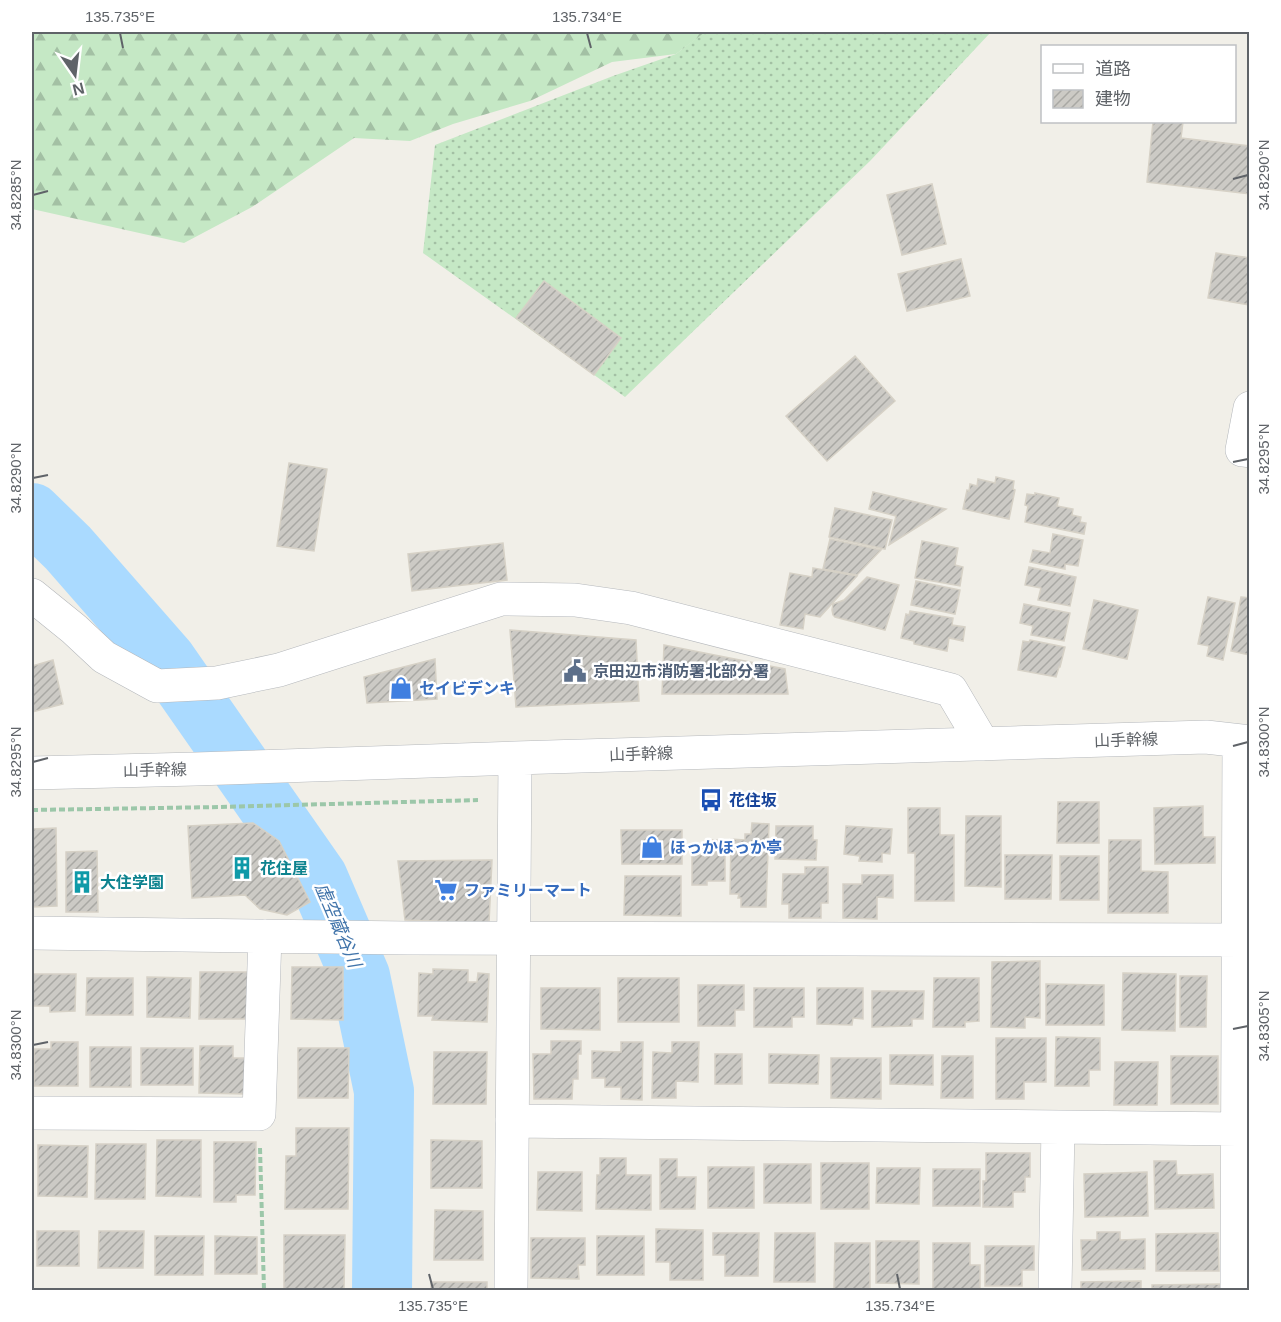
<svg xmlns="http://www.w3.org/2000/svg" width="1281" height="1322" font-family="Helvetica,'Noto Sans JP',sans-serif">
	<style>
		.grass { fill: url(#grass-dots) }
		.forest { fill: url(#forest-firs) }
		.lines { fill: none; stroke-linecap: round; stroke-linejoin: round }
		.river { stroke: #aadaff; stroke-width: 60 }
		.building { fill: url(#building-hatch); stroke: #d6d1c6; stroke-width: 1.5 }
		.minor-casing { stroke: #b5b8bc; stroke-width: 34 }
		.path { stroke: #9cc7a9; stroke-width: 4; stroke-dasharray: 6 3; stroke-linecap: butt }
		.minor { stroke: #fff; stroke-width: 33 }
		.ticks { fill: none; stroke: #5f6368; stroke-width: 2 }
		.labels { text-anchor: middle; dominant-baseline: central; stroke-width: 5; stroke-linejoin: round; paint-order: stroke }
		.service-label { font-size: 16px; font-weight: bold; fill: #4e5e75; stroke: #fff; text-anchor: start }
		.shop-label { font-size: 16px; font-weight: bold; fill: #366cbe; stroke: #fff; text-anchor: start }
		.street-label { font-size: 16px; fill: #5f6368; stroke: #fff }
		.transit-label { font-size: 16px; font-weight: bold; fill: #164399; stroke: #fff; text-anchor: start }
		.culture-label { font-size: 16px; font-weight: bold; fill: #0d838f; stroke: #fff; text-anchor: start }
		.water-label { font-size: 18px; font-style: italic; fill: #4174aa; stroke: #fff }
		.neatline { fill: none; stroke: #5f6368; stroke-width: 2 }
		.ticks-label { font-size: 15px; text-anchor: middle; fill: #5f6368 }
	</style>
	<defs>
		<pattern id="grass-dots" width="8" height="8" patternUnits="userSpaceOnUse" patternTransform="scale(1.5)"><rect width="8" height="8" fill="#c5e8c5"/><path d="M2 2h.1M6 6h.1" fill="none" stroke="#a3c0a4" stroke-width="1.8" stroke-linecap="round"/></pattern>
		<pattern id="forest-firs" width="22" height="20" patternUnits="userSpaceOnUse" patternTransform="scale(1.5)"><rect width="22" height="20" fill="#c5e8c5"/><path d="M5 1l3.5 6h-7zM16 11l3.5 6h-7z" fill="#a3c0a4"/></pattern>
		<pattern id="building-hatch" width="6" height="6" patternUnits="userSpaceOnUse" patternTransform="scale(1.5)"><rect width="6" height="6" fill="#cccac5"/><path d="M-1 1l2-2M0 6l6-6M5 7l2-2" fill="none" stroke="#a9a8a4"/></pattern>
	</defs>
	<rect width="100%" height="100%" fill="#f1efe8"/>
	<path class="grass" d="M704 32H991L870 161 625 397 423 253 435 145 613 76 676 54Z"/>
	<path class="forest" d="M32 32H705L676 54 612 62 530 101 453 124 410 141 354 138 252 207 184 243 32 209Z"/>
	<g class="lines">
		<path class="river" d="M32 513 68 548 166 660 318 878 360 976 384 1091 382 1290"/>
	</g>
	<path class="building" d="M1153 122H1183L1181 138 1250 146V194L1147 182Z
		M932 184 946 244 902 255 887 195Z
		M1216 253 1250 258V305L1208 298Z
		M961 259 970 296 907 311 898 274Z
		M544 281 621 338 594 375 516 318Z
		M855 356 895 401 827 461 786 416Z
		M289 463 327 469 314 551 277 546Z
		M996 477 1014 481 1013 489 1015 490 1009 519 963 509 967 490 969 491 970 484 977 486 978 479 995 483Z
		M873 492 946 509 889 545 896 516 869 509Z
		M1035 493 1059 498 1057 506 1073 509 1072 515 1081 517 1080 522 1086 523 1084 534 1025 522 1028 506 1025 505 1027 494 1035 495Z
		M835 508 892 520 885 549 829 537Z
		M1053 534 1083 540 1078 566 1065 564V569L1030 562 1033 550 1050 553Z
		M830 539 881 550 857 575 823 569Z
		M922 541 958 548 955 565 963 567 960 586 915 578Z
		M503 543 507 580 412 591 408 554Z
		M1029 567 1076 577 1070 606 1038 600 1041 588 1025 585Z
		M813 568 857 576 820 617 805 614 803 629 780 625 790 573 812 577Z
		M867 577 899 585 885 630 835 617 833 615 832 610 833 604 844 600Z
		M916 581 960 590 955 614 911 605Z
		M1208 597 1235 603 1223 660 1207 656 1209 646 1198 644Z
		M1241 597 1250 598V655L1231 651Z
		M1094 600 1138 610 1127 659 1083 649Z
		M1024 604 1070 613 1064 641 1031 635 1033 626 1020 623Z
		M910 611 953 618 952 625 965 627 963 641 949 638 947 651 914 644V641L901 638 906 614 909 615Z
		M510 630 636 640 639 701 516 707Z
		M1030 640 1065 647 1060 667H1059L1056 677 1018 670 1023 641 1029 642Z
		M664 645 785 669 788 694H662Z
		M435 659 437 699 367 703 364 677Z
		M53 660 63 704 32 712V666Z
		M1058 802H1099V843H1057Z
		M1203 806V837H1215V863L1155 864 1154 808Z
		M908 808H940V835H954V901H915V853H908Z
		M966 816H1001V887L965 886Z
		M253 823 279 841 310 902 287 915 260 909 245 895 192 898 188 826Z
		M752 823 769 824 766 907H741V898H738L739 894H730L731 839 745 840V834H751Z
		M776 826H813V840H817L816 860 775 859Z
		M846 826 892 829 890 854 882 853V862L859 861 860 856 844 854Z
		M56 828 57 906 32 907V829Z
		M621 830H682V864H622Z
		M706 840H725V881H707V885H692V844H706Z
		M1109 840H1141V871L1168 872V913H1108Z
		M97 851 98 912H66V852Z
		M1005 855H1052L1051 899H1005Z
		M1060 856H1099V900H1060Z
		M492 860 489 923 405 920 398 861Z
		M805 867H828V903H821V918H789V904H782L783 874H805Z
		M862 875H893V898L877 897V919L843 918V884H862Z
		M625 876H681V916L624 915Z
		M1040 961V1018L1025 1017V1028L991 1027 992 962Z
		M292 967H343V1020L291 1019Z
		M433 969 468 970V982H477L478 973 489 974 487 1022 432 1020 433 1016H418L419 973 433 974Z
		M200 972H248V1019H199Z
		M1123 973 1176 974 1175 1031 1122 1030Z
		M32 974H76L75 1011 50 1012V1006H32Z
		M1180 976H1207L1206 1027H1180Z
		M147 977 191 978 190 1018 147 1017Z
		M87 978H133V1015H86Z
		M618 978H679V1022H618Z
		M934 978H979V1021L965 1022V1027H933Z
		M1046 984 1104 985V1025H1046Z
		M698 985H744V1010H735V1026H698Z
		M541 988H600V1030L541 1029Z
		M754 988H804V1017H792V1027H754Z
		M817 988H863V1019L853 1018 852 1025 817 1024Z
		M872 991H924L923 1019H912V1026L872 1027Z
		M1056 1037 1100 1038V1070H1089V1086H1055Z
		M996 1038H1046V1082H1024V1099H996Z
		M551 1041H581V1054H578V1079H573L572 1099H534L533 1054H551Z
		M51 1042H78V1086H34V1049H51Z
		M621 1042H643L642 1100 621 1099V1087H605V1078H592V1051L621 1052Z
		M672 1042H699L698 1082 676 1081V1098H652L653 1052 672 1053Z
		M200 1046H233V1058H246V1094L199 1093Z
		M90 1047H131V1087H90Z
		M141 1048H193V1085H141Z
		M298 1048H349L348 1098H298Z
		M434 1052H487L486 1104H433Z
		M715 1054H742V1084H715Z
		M769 1054 819 1055 818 1084 769 1083Z
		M890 1055H933V1085L890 1084Z
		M942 1056H973V1098H941Z
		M1171 1056H1218V1104H1171Z
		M831 1058H881V1099L831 1098Z
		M1115 1062H1158L1157 1105H1114Z
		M296 1128H349L348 1209H285L286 1156H296Z
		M157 1140H201V1197L156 1196Z
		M431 1140 482 1141V1188H431Z
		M214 1142H256L255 1195H236V1202H214Z
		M96 1144H146L145 1199H95Z
		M38 1145 88 1146 87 1197 38 1196Z
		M986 1153H1030V1177H1025V1192H1013V1207H983V1181H986Z
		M600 1158H626V1175H651V1210L596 1209 597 1175H600Z
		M660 1159H677V1177H696L695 1209H660Z
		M1154 1161H1176L1177 1175 1213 1174 1214 1208 1155 1209Z
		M821 1163H869V1209H821Z
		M764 1164H811V1203H764Z
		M708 1167H754V1208H708Z
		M877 1168H920L919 1204 876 1203Z
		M933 1169H980V1206H933Z
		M538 1172H582V1211L537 1210Z
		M1147 1172 1148 1216 1085 1217 1084 1174Z
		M435 1210 483 1211V1260H434Z
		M656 1229 703 1230V1280H670V1262H656Z
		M37 1231H79V1266H37Z
		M99 1231H144L143 1268H98Z
		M1097 1232H1120V1240L1145 1239V1269L1082 1270 1081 1240H1097Z
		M713 1233H759L758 1276H725V1255H713Z
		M775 1233H815V1282H774Z
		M1218 1233 1219 1271H1156V1234Z
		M284 1235H345L344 1290H284Z
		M155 1236H204L203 1275H155Z
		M215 1236 257 1237V1274H215Z
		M597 1236H644V1275H597Z
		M531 1238H585V1265H578L579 1279 531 1278Z
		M876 1241H919V1284L876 1283Z
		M835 1243H870V1290H834Z
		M933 1243H970V1265H980V1290H933Z
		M985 1246H1034V1270H1022V1286H985Z
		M1141 1281V1290H1081V1282Z
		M431 1282H487V1290H431Z
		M1223 1284V1290H1152V1285Z"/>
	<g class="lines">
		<g class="minor-casing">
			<path id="minor" d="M1250 408 1242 450 1250 451
				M32 595 74 629 104 657 157 686 217 683 279 670 501 599 575 600 631 608 951 690 983 744
				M32 773 196 769 515 758 1206 737 1250 742
				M32 933 408 938 1250 940
				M32 1113 259 1114 265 936
				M512 1121 1237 1129
				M511 1290 515 758
				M1055 1290 1058 1127
				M1237 1290 1239 741"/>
		</g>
		<path class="path" d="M32 810 220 807 478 800
			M260 1148 264 1290"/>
		<use href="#minor" class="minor"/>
	</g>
	<path class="ticks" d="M120 33 123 48M587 33 591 48M1233 179 1248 175M33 195 48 191M1233 462 1248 459M33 478 48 475M1233 746 1248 742M33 762 48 758M1233 1029 1248 1026M33 1045 48 1042M429 1274 433 1289M897 1274 900 1289"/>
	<defs>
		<g id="civic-bare" transform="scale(1.8)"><path d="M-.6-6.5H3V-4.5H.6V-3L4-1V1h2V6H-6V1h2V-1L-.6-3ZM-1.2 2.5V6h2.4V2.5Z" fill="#5c6f8a" stroke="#fff" stroke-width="2.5" paint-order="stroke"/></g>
		<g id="shop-bare" transform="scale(1.8)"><path d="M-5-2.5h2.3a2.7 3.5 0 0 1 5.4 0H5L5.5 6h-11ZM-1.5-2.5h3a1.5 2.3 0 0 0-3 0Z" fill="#3f7fe0" stroke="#fff" stroke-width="2.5" paint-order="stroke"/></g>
		<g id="bus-bare" transform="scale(1.8)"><path d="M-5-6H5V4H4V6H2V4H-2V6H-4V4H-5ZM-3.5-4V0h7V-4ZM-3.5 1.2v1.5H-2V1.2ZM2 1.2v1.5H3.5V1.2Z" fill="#1a4fb4" stroke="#fff" stroke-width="2.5" paint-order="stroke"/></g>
		<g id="building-bare" transform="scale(1.8)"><path d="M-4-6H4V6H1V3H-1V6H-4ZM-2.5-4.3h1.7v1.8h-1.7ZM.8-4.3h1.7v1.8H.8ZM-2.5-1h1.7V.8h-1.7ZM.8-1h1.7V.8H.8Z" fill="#0f9aa8" stroke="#fff" stroke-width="2.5" paint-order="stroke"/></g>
		<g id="supermarket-bare" transform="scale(1.8)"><path d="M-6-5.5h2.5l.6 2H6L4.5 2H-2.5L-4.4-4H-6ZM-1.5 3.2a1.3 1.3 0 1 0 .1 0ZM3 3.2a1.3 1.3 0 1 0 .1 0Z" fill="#3f7fe0" stroke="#fff" stroke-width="2.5" paint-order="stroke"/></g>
	</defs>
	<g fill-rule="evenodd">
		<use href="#civic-bare" x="575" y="671"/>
		<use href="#shop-bare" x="401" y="688"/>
		<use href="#bus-bare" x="711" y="800"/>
		<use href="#shop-bare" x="652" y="847"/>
		<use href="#building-bare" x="242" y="868"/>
		<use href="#building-bare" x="82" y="882"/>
		<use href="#supermarket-bare" x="446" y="890"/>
	</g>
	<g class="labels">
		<g class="service-label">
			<text x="593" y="671">京田辺市消防署北部分署</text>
		</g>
		<g class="shop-label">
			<text x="419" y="688">セイビデンキ</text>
			<text x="670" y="847">ほっかほっか亭</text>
			<text x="464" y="890">ファミリーマート</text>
		</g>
		<g class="street-label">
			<text transform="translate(1126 740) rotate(-2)">山手幹線</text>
			<text transform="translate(641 754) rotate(-2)">山手幹線</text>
			<text transform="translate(155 770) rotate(-1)">山手幹線</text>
		</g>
		<g class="transit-label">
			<text x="729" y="800">花住坂</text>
		</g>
		<g class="culture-label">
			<text x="260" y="868">花住屋</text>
			<text x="100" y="882">大住学園</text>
		</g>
		<g class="water-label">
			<text transform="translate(338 925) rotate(67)">虚空蔵谷川</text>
		</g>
	</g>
	<rect width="1281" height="1322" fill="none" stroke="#ffffff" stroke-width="66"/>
	<rect x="1041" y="45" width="195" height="78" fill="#ffffff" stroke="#bfc1c3" stroke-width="1.5"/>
	<rect x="1053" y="64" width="30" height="9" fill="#ffffff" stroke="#bfc1c3" stroke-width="1.5"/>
	<text x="1095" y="75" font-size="18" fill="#5f6368">道路</text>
	<rect x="1053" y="90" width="30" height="18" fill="url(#building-hatch)" stroke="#bfc1c3" stroke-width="1.5"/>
	<text x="1095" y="105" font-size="18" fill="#5f6368">建物</text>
	<g transform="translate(75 75) rotate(166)" stroke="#ffffff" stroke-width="4.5" paint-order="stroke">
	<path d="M0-4.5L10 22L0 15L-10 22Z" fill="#5f6368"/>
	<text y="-9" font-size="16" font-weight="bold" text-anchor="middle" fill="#5f6368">N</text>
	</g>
	<rect x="33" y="33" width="1215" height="1256" class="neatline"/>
	<g class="ticks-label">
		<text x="120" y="22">135.735°E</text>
		<text x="587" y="22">135.734°E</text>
		<text transform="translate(1264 175) rotate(-90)" y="5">34.8290°N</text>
		<text transform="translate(16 195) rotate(-90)" y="5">34.8285°N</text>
		<text transform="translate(1264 459) rotate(-90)" y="5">34.8295°N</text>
		<text transform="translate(16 478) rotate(-90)" y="5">34.8290°N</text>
		<text transform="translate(1264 742) rotate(-90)" y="5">34.8300°N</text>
		<text transform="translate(16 762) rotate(-90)" y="5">34.8295°N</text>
		<text transform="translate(1264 1026) rotate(-90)" y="5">34.8305°N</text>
		<text transform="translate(16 1045) rotate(-90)" y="5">34.8300°N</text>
		<text x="433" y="1311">135.735°E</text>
		<text x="900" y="1311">135.734°E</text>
	</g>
</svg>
